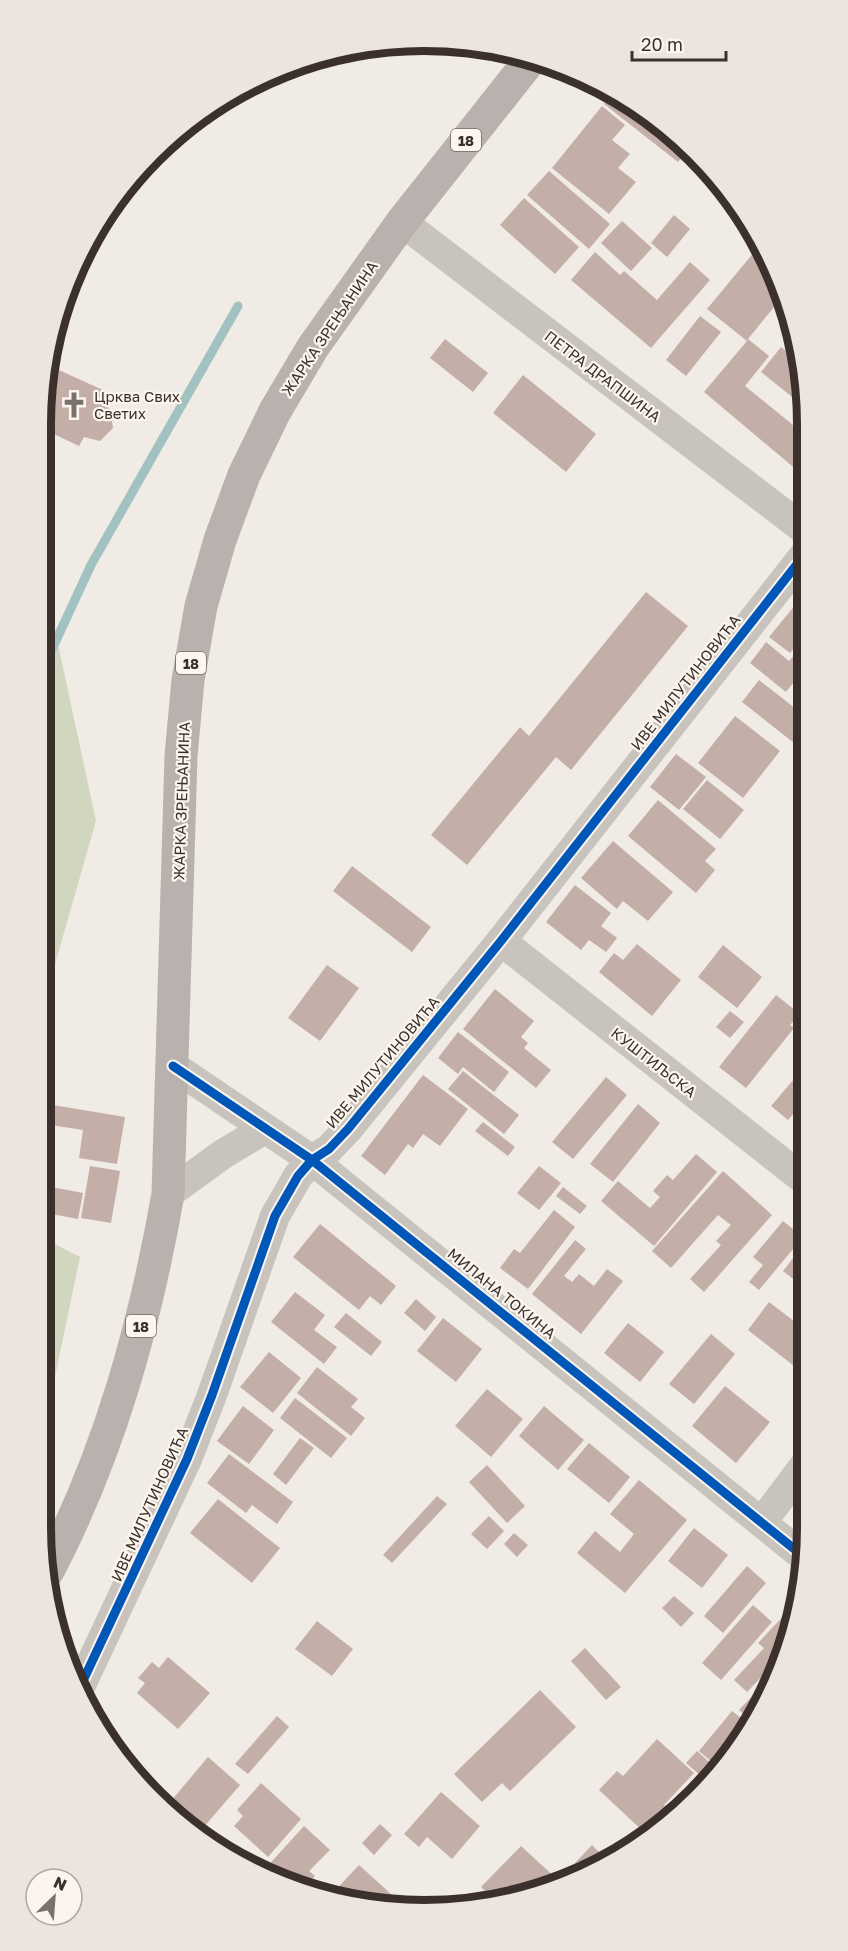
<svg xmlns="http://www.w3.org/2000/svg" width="848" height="1951" font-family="'Golos Text',sans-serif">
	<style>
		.green { fill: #d1d6bf }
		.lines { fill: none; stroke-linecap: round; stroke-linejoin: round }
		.stream { stroke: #a1c2c1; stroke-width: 9 }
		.building { fill: #c3afa7 }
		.minor { stroke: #c9c3be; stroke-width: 30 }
		.primary { stroke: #b8b1ad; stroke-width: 33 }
		.cycleway-casing { stroke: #fbf5ee; stroke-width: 13 }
		.cycleway { stroke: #0057b8; stroke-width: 9 }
		.labels { text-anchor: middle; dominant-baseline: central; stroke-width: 4.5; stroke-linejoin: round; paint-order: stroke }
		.shield { fill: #fbf5ee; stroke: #756b66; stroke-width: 1.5 }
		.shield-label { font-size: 14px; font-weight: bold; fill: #3b302b }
		.street-label { font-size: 15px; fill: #3b302b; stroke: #fbf5ee }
		.poi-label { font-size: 15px; fill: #3b302b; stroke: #fbf5ee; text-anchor: start }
		.rim { fill: none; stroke: #3b302b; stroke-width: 8 }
	</style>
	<rect width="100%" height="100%" fill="#f0ebe5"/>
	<path class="green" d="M41 611 53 621 96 821 41 1013Z
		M41 1237 80 1257 41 1444Z"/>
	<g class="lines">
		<path class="stream" d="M41 673 91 565 238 306"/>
	</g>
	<path class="building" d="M611 95 657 120 688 150 678 162 604 104Z
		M602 106 625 125 612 140 630 154 618 168 636 182 609 214 552 168Z
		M549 171 610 224 589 249 527 195Z
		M717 179 728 190 735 202 731 206 710 187Z
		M524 198 579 247 555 274 500 225Z
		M674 215 690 229 667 257 651 243Z
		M622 221 652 248 631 271 601 243Z
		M760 245 778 277 783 296 748 339 769 356 745 386 804 434V476L704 392 747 341 707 309Z
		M595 252 620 275 624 271 657 300 690 262 710 280 651 348 571 280Z
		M700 316 721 332 686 376 666 360Z
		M445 339 488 373 473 392 430 358Z
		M781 347 801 364 804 374V403L802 405 761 372Z
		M50 366 105 391 100 401 110 409 113 428 100 441 84 437 79 446 41 428Z
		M523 375 596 434 566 472 493 413Z
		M646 592 688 626 571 770 556 757 467 865 431 835 520 727 529 736Z
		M805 593V635L790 653 769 637Z
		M766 642 789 661 796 653 805 660V668L786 692 750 663Z
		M759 680 805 716V738L799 747 742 702Z
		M735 716 780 751 743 798 698 763Z
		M676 754 706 777 679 810 650 787Z
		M707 780 744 810 720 839 683 809Z
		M658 800 716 849 705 861 715 870 696 893 628 836Z
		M613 841 673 892 648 921 623 901 617 909 581 878Z
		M352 866 431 927 412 952 333 891Z
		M575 885 611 913 601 926 617 938 606 952 589 940 581 950 546 922Z
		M637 944 681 980 652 1016 599 972 614 953 623 960Z
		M723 945 762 977 737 1008 698 977Z
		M327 965 359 988 320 1041 288 1018Z
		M495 989 534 1021 521 1037 528 1043 524 1048 551 1070 536 1088 463 1029Z
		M776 995 800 1014 790 1025 794 1028 746 1088 719 1067Z
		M730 1011 744 1022 730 1038 716 1027Z
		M458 1032 509 1072 494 1092 463 1067 458 1074 438 1058Z
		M806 1065V1099L788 1120 771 1106Z
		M463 1071 519 1115 504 1134 448 1089Z
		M423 1075 468 1109 440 1146 423 1134 413 1148 408 1144 385 1175 361 1156Z
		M606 1077 627 1095 573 1159 552 1142Z
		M47 1104 125 1117 117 1164 79 1158 83 1130 44 1124Z
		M638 1104 660 1123 613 1182 590 1164Z
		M483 1122 515 1147 508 1156 475 1131Z
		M696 1154 717 1172 654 1246 601 1201 618 1181 650 1208 660 1197 653 1191 667 1175 673 1180Z
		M90 1166 120 1171 111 1223 81 1218Z
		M539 1166 561 1183 539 1210 517 1193Z
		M723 1171 772 1215 704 1292 690 1279 721 1245 716 1241 731 1225 718 1215 671 1268 652 1251Z
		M41 1185 83 1193 78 1219 41 1212Z
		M563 1187 587 1206 580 1214 556 1196Z
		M554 1210 575 1227 528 1289 500 1268 514 1249 520 1253Z
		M783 1221 803 1237 759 1290 749 1282 763 1265 753 1257Z
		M320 1224 396 1286 381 1305 370 1296 359 1310 293 1257Z
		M575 1240 586 1249 564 1276 572 1282 579 1274 594 1286 607 1269 623 1281 581 1334 532 1294Z
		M807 1240V1288L806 1289 783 1271Z
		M295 1292 325 1315 314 1330 337 1347 324 1364 271 1322Z
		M416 1299 436 1317 425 1331 404 1313Z
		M769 1302 807 1331V1376L748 1330Z
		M346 1313 382 1342 371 1356 334 1327Z
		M443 1318 482 1349 456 1382 417 1351Z
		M628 1323 664 1352 640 1382 604 1353Z
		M711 1334 735 1354 694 1404 669 1384Z
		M269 1352 301 1378 273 1413 240 1387Z
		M317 1367 358 1399 351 1407 365 1418 351 1436 297 1393Z
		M725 1386 770 1422 736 1463 692 1426Z
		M487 1389 523 1419 491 1457 455 1426Z
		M295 1398 347 1438 331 1458 280 1418Z
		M243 1406 274 1430 249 1464 217 1441Z
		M544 1406 584 1440 558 1470 519 1436Z
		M300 1438 314 1448 286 1485 273 1474Z
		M589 1443 630 1477 609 1503 567 1469Z
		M229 1454 293 1502 277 1524 252 1505 246 1513 207 1483Z
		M487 1465 525 1506 507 1523 469 1482Z
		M639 1480 687 1520 625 1593 577 1553 595 1531 620 1552 634 1534 610 1514Z
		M437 1496 447 1504 392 1563 383 1555Z
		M218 1499 280 1548 252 1583 190 1533Z
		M489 1516 504 1531 487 1549 471 1534Z
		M694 1528 728 1555 702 1588 668 1561Z
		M514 1533 528 1545 517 1557 504 1544Z
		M747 1566 766 1583 723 1633 704 1616Z
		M674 1596 694 1613 681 1627 662 1608Z
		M753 1605 772 1622 721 1680 702 1663Z
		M791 1608 794 1610 787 1650 747 1692 734 1680 764 1648 758 1643Z
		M317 1621 353 1649 332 1676 295 1649Z
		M585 1648 621 1687 606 1700 571 1661Z
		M168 1657 210 1693 178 1729 137 1693 145 1683 138 1678 152 1662 159 1668Z
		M772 1675V1676L748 1718 739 1710Z
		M540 1690 576 1727 510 1791 502 1783 482 1802 454 1774Z
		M732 1711 746 1722 719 1768 699 1751Z
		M277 1716 289 1727 248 1774 235 1764Z
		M657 1739 694 1773 664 1805 672 1813 646 1834 599 1790 617 1771 623 1776Z
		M697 1751 718 1770 709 1783 686 1763Z
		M208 1757 240 1785 203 1828 171 1801Z
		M261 1783 301 1819 268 1857 234 1826 243 1816 237 1810Z
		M441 1792 480 1826 452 1859 427 1837 419 1847 404 1834Z
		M380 1824 392 1835 374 1855 362 1843Z
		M304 1826 330 1850 309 1871 315 1876 305 1887 263 1871Z
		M592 1845 609 1862 563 1879 561 1878Z
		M521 1846 559 1881 498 1903 481 1887Z
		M359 1865 392 1895 384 1903H350L330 1896Z"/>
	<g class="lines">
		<path class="minor" d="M402 222 805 530
			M501 941 807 1182
			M173 1066 312 1160 803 1556
			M168 1194 223 1154 265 1129
			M762 1522 807 1462
			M81 1685 187 1459 212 1395 275 1216 298 1176 312 1160 329 1149 348 1129 501 941 805 554"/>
		<path class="primary" d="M48 1571C110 1452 145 1325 168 1194L181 756 188 680 201 606 220 540 244 475 275 411 313 347 402 222 531 59"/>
		<g class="cycleway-casing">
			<path id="cycleway" d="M173 1066 312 1160 803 1556
				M81 1685 187 1459 212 1395 275 1216 298 1176 312 1160 329 1149 348 1129 501 941 805 554"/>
		</g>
		<use href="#cycleway" class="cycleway"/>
	</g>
	<defs>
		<g id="church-bare" transform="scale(2.07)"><path d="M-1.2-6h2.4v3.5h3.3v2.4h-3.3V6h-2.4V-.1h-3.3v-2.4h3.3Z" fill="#7a716c" stroke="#fbf5ee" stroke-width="2.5" paint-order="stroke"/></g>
	</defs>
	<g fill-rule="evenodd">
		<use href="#church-bare" x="74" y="405"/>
	</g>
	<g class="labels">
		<g class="shield">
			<rect x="451" y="129" width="30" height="22" rx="4.5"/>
			<rect x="176" y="652" width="30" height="22" rx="4.5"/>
			<rect x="126" y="1315" width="30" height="22" rx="4.5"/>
		</g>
		<g class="shield-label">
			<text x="466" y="140">18</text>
			<text x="191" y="663">18</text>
			<text x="141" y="1326">18</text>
		</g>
		<g class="street-label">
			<text transform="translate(329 328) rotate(-56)">ЖАРКА ЗРЕЊАНИНА</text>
			<text transform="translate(603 376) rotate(37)">ПЕТРА ДРАПШИНА</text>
			<text transform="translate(685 682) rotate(-52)">ИВЕ МИЛУТИНОВИЋА</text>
			<text transform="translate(181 801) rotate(-88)">ЖАРКА ЗРЕЊАНИНА</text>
			<text transform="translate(382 1062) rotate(-50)">ИВЕ МИЛУТИНОВИЋА</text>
			<text transform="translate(654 1062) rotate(38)">КУШТИЉСКА</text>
			<text transform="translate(502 1293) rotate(39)">МИЛАНА ТОКИНА</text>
			<text transform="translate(149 1504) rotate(-66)">ИВЕ МИЛУТИНОВИЋА</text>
		</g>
		<g class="poi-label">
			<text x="94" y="396">Црква Свих<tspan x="94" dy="17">Светих</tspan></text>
		</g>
	</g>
	<path d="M0 0H848V1951H0ZM424 51H424A373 373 0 0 1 797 424V1527A373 373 0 0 1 424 1900H424A373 373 0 0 1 51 1527V424A373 373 0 0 1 424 51Z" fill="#ece5de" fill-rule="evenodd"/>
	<path class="rim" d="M424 51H424A373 373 0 0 1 797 424V1527A373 373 0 0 1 424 1900H424A373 373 0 0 1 51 1527V424A373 373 0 0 1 424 51Z"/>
	<g transform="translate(54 1897) rotate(25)"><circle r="28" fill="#fbf5ee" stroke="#aea6a0" stroke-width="1.5"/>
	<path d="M0-4.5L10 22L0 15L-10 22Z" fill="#7a716c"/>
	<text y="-9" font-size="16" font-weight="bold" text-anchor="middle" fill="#3b302b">N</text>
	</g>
	<path d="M632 51v9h94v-9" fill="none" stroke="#3b302b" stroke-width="3"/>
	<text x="641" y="51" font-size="18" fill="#3b302b" stroke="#fbf5ee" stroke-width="4.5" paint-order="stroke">20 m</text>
</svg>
